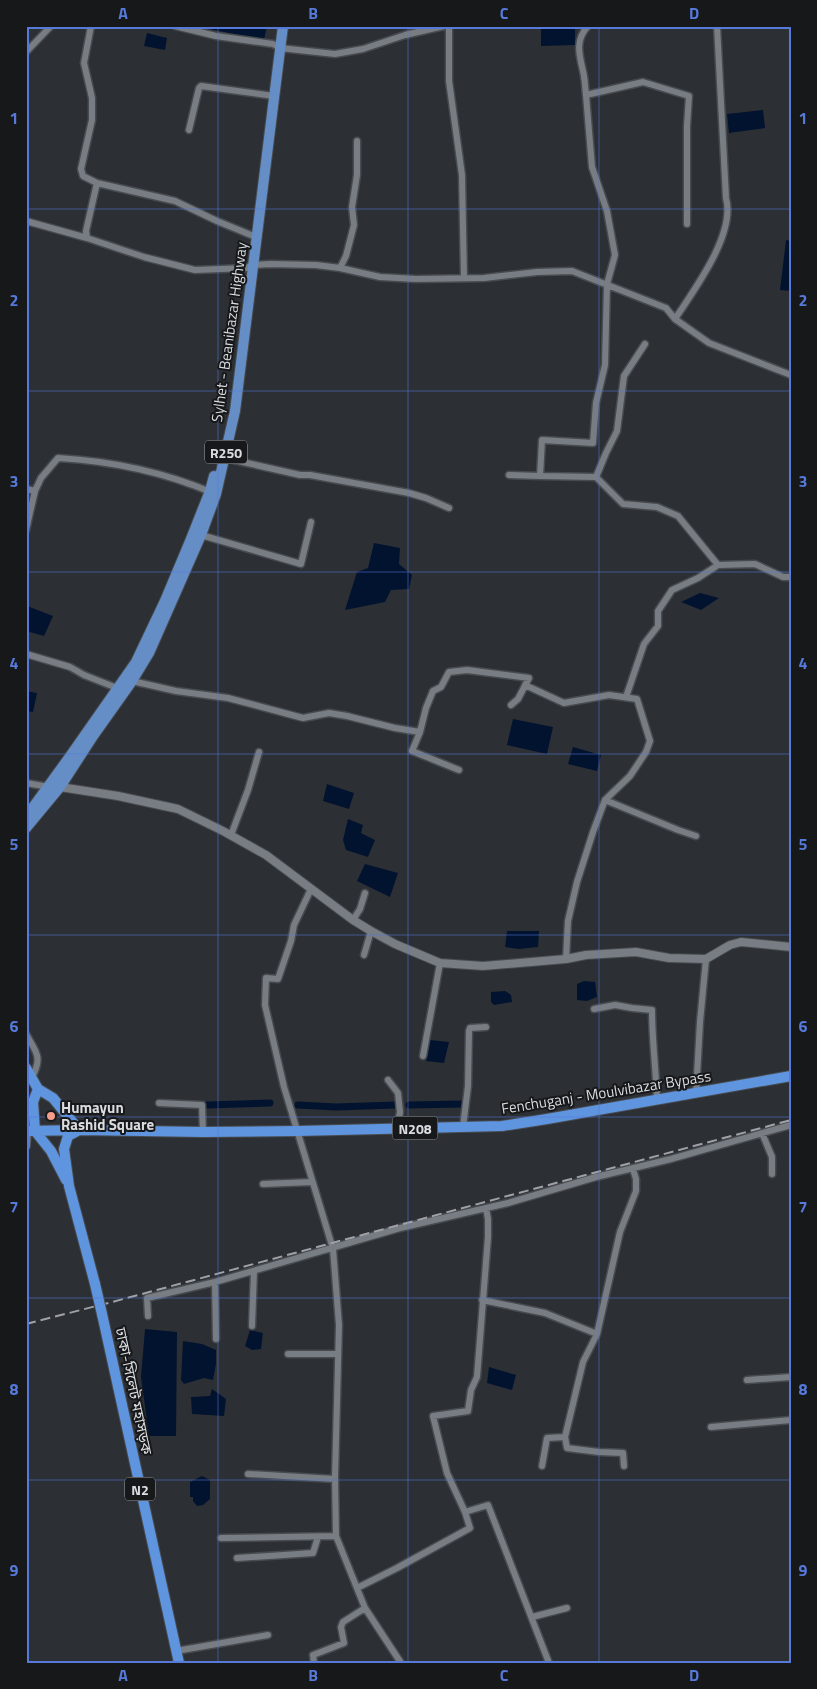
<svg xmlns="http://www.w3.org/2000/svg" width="817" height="1689" font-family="'Titillium Web','Noto Sans Bengali',sans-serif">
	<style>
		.water { fill: #02132f }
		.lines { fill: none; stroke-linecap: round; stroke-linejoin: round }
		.canal { stroke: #02132f; stroke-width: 7 }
		.minor-casing { stroke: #474b4f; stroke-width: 9 }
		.tertiary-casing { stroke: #474b4f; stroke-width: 10 }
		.primary-casing { stroke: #474b4f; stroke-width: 12 }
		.trunk-casing { stroke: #474b4f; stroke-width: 12 }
		.minor { stroke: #787d83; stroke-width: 6 }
		.tertiary { stroke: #787d83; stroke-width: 8 }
		.primary { stroke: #658ec7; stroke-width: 10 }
		.trunk { stroke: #5f94de; stroke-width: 10 }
		.rail { stroke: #9fa1a6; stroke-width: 2; stroke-dasharray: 10 5; stroke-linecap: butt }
		.trunk-bridge-casing { stroke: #474b4f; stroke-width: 12; stroke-linecap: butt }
		.trunk-bridge { stroke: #5f94de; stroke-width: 10 }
		.grid { fill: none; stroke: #5679da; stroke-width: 1; stroke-opacity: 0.55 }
		.poi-dot { fill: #f49d8d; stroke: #16181a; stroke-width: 2 }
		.labels { text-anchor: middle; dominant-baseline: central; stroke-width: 4; stroke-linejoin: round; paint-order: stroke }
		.shield { fill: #16181a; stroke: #9fa1a5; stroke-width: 1 }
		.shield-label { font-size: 14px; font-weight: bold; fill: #dadce0 }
		.street-label { font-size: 15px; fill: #dadce0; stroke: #16181a }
		.poi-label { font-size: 15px; font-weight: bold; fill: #dadce0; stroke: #16181a; text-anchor: start }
		.neatline { fill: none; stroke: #5679da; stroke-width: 2 }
		.grid-label { font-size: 16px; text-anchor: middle; font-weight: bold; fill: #5679da }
	</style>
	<rect width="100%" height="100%" fill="#2c3035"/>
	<path class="water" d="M195 26H267L264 40Z
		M541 26H575V45L541 46Z
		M147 33 167 38 165 50 144 46Z
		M763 110 765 128 729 133 727 114Z
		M786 240 791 241V291L780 290Z
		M374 543 400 548 399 564 412 575 409 589 391 590 385 602 345 610 357 572 368 568Z
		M700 593 719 598 701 610 681 602Z
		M27 606 53 616 44 636 26 631Z
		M26 691 37 693 33 712 26 711Z
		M513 719 553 727 547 754 507 745Z
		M573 747 601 755 597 771 568 764Z
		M327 784 354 793 349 809 323 801Z
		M348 819 363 825 361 833 375 840 368 857 346 850 343 840Z
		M365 864 398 873 390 897 357 881Z
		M507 931H539L538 947 519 949 505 947Z
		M584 981 595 982 597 997 587 1001 577 1000V984Z
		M505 991 511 995 512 1002 494 1005 491 1002V992Z
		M430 1040 449 1042 444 1063 426 1061Z
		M145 1329 177 1332 176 1436H149L141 1377Z
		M250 1330 263 1333 261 1349 252 1350 245 1346Z
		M183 1341 202 1344 216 1350V1364L213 1380 204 1378 184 1384 181 1380Z
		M489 1367 516 1375 512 1390 487 1383Z
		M212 1389 226 1399 224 1416 192 1414 191 1397 210 1396Z
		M202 1476 210 1480V1499L203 1505 197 1506 193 1501V1497H190V1482Z"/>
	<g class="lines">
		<path class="canal" d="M207 1105 270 1103
			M298 1105 336 1107 395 1105
			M409 1105 462 1104"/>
		<g class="minor-casing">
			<path id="minor" d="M91 26 84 63 92 98V120L81 169 83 176 97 183 86 231 87 238 144 257 195 270 246 268 253 265 270 264 316 265 340 268 380 277 416 279 484 278 537 272 572 271 666 308 675 319 709 343 791 375
				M175 26 216 36 273 44 280 48 335 54 363 49 405 35 444 26
				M449 26V81L462 175 464 278
				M26 52 51 26
				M586 95C585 87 585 79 583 71 579 54 575 40 588 26
				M189 130 199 88 201 86 274 96
				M97 183 175 201 217 221 251 235
				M26 221 87 238
				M340 268 346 256 354 225 352 207 357 175V141
				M675 319C694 290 736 234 726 198L717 26
				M225 458 300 475H310L409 493 426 498 449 508
				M509 475 540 476 542 440 593 443 596 403 605 365 607 284 615 255 607 211 592 167 586 95 643 82 689 96 687 126V224
				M540 476 596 477 623 504 657 507 678 516 718 565
				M596 477 606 453 617 431 624 376 645 344
				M26 489 35 491
				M26 530 35 491 41 478 58 458C110 461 164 472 213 493
				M201 535 301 564 311 522
				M26 654 70 667 84 675 117 688
				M132 681 176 691 228 698 303 718 329 713 347 716 395 728 420 732 412 751 459 770
				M525 685 564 703 609 695 637 699 650 741 646 752 630 776 605 800 593 832 577 882 568 921 566 959
				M626 697 644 644 658 626V611L672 590 698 578 718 565 755 564 783 577H791
				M420 732 426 708 433 691 441 687 449 672 467 670 529 678 518 699 511 705
				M26 783 49 787
				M605 800 678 830 696 836
				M231 835 248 790 259 752
				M311 889 294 925 291 941 278 979 266 978 265 1005 284 1087 333 1249 339 1325 335 1477 336 1536 365 1608 401 1663
				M353 920 360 909 365 893
				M364 955 371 931
				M594 1009 615 1005 632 1008 652 1010C652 1040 656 1070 657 1100
				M26 1034C36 1052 43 1057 32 1077
				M423 1056 440 963
				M388 1080 398 1093 400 1112 397 1129
				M696 1093 700 1022 706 959
				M159 1103 202 1105 203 1132
				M463 1127 468 1086 469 1031 470 1028 486 1027
				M762 1133 772 1157V1174
				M263 1184 312 1182
				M486 1208 488 1219V1237L477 1377 471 1390 468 1411 433 1416 447 1473 465 1512 488 1505 549 1663
				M215 1282 216 1339
				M482 1300 545 1313 597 1334
				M148 1316 147 1298 215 1282 400 1228 508 1203 596 1177 671 1159 791 1125
				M252 1326 254 1271
				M288 1354H338
				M747 1380 791 1377
				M711 1427 791 1420
				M565 1437 567 1448 599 1452 623 1453 624 1466
				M542 1466 547 1438 565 1437 583 1362 597 1334 620 1232 636 1191V1179L633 1169
				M248 1474 335 1479
				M221 1538 336 1536
				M237 1558 313 1553 318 1537
				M357 1588 397 1568 470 1528 465 1512
				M532 1617 567 1608
				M176 1651 268 1635
				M314 1663 313 1655 344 1643 341 1627 343 1622 365 1608"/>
		</g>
		<g class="tertiary-casing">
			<path id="tertiary" d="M60 787 118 796 178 809 223 831 266 855 353 920 371 931 395 944 440 963 483 966 566 959 586 955 636 952 669 958 706 959 730 945 741 942 791 947
				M26 1146 27 1131"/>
		</g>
		<g class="primary-casing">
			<path id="primary" d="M26 817 71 755 136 662 165 601 191 539 210 491 214 476
				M26 828 60 787 93 736 132 681 149 653 201 535 216 494 235 411 283 26"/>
		</g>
		<g class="trunk-casing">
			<path id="trunk" d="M26 1068 38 1089 53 1098 79 1130 68 1136 64 1149 69 1186 95 1284
				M38 1089 33 1102 35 1131 51 1151 66 1180
				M26 1131 79 1130 203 1132 298 1131 502 1126 547 1119 791 1076
				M102 1314 179 1663"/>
		</g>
		<use href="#minor" class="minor"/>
		<use href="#tertiary" class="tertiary"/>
		<use href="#primary" class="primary"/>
		<use href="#trunk" class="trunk"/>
		<path class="rail" d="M26 1324 112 1302 791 1120"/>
		<g class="trunk-bridge-casing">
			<path id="trunk-bridge" d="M95 1284 102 1314"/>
		</g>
		<use href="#trunk-bridge" class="trunk-bridge"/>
	</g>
	<path class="grid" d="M218 26V1663M408 26V1663M599 26V1663M26 209H791M26 391H791M26 572H791M26 754H791M26 935H791M26 1117H791M26 1298H791M26 1480H791"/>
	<circle class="poi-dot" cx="51" cy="1116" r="5"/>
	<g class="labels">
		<g class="shield">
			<rect x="205" y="440.5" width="42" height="23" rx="4"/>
			<rect x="392.5" y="1116.5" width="45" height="23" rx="4"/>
			<rect x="125" y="1477.5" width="30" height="23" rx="4"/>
		</g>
		<g class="shield-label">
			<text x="226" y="452">R250</text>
			<text x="415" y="1128">N208</text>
			<text x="140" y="1489">N2</text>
		</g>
		<g class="street-label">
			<text transform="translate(229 332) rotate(-82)">Sylhet - Beanibazar Highway</text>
			<text transform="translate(606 1092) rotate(-9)">Fenchuganj - Moulvibazar Bypass</text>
			<text transform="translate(134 1391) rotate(78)">ঢাকা-সিলেট মহাসড়ক</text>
		</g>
		<g class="poi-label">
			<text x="61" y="1107">Humayun<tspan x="61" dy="17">Rashid Square</tspan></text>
		</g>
	</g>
	<rect width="817" height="1689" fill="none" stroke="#16181a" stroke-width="55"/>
	<rect x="28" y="28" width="762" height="1634" class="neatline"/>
	<g class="grid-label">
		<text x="123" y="19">A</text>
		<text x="313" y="19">B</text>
		<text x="504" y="19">C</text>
		<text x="694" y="19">D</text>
		<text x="14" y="124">1</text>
		<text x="803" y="124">1</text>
		<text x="14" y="306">2</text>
		<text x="803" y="306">2</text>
		<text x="14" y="487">3</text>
		<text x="803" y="487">3</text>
		<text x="14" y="669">4</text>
		<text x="803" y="669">4</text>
		<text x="14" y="850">5</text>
		<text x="803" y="850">5</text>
		<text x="14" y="1032">6</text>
		<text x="803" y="1032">6</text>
		<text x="14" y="1213">7</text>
		<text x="803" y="1213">7</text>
		<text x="14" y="1395">8</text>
		<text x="803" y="1395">8</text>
		<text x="14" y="1576">9</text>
		<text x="803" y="1576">9</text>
		<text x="123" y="1681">A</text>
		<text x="313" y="1681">B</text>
		<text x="504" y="1681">C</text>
		<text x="694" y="1681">D</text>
	</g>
</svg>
